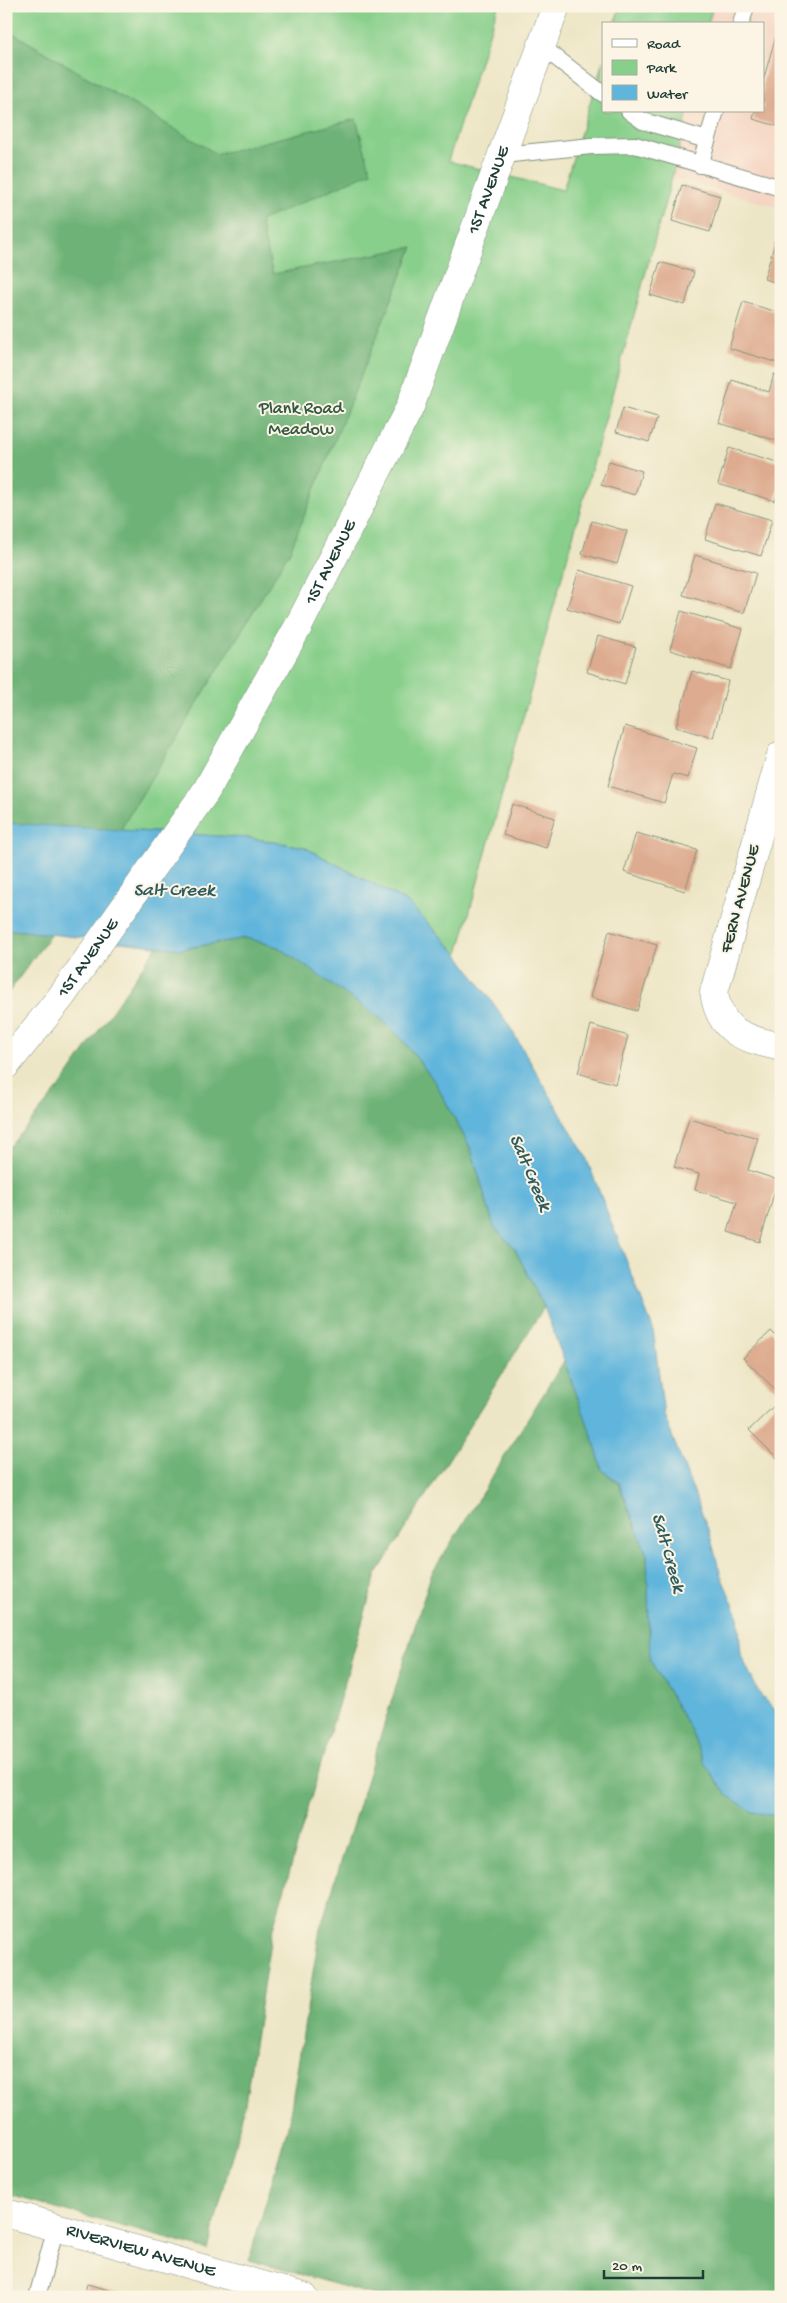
<svg xmlns="http://www.w3.org/2000/svg" width="787" height="2303" font-family="'Gochi Hand',sans-serif">
	<style>
		.built { fill: #f5d3c1 }
		.green { fill: #88cf8b; stroke: #548660 }
		.forest { fill: #6eb277; stroke: #467856 }
		.water { fill: #60b5dc; stroke: #407988 }
		.building { fill: #ddab8f }
		.lines { fill: none; stroke-linecap: round; stroke-linejoin: round }
		.lane-casing { stroke: #86927d; stroke-width: 18 }
		.street-casing { stroke: #86927d; stroke-width: 29 }
		.primary-casing { stroke: #86927d; stroke-width: 29 }
		.lane { stroke: #fff; stroke-width: 16 }
		.street { stroke: #fff; stroke-width: 28 }
		.primary { stroke: #fff; stroke-width: 28 }
		.labels { text-anchor: middle; dominant-baseline: central; stroke-width: 4; stroke-linejoin: round; paint-order: stroke }
		.street-label { font-size: 18px; fill: #1f3d34; stroke: #fcf5e5 }
		.park-label { font-size: 18px; fill: #345a45; stroke: #fcf5e5 }
		.water-label { font-size: 19px; font-style: italic; fill: #2f5b5e; stroke: #fcf5e5 }
	</style>
	<rect width="100%" height="100%" fill="#fcf5e5"/>
	<filter id="ink" filterUnits="userSpaceOnUse"><feTurbulence type="fractalNoise" baseFrequency=".02" numOctaves="2"/><feDisplacementMap in="SourceGraphic" scale="10" xChannelSelector="R" yChannelSelector="G"/><feConvolveMatrix kernelMatrix="1 2 1 2 8 2 1 2 1" color-interpolation-filters="sRGB"/></filter>
	<filter id="wash" filterUnits="userSpaceOnUse"><feTurbulence type="fractalNoise" baseFrequency=".0096" numOctaves="4" result="noise"/><feDisplacementMap in="SourceGraphic" scale="20" xChannelSelector="R" yChannelSelector="G"/><feGaussianBlur stdDeviation="1.12" result="paint"/><feColorMatrix in="noise" values="0 0 0 0 0 0 0 0 0 0 0 0 0 0 0 0 0 1.4 0 .05"/><feComposite in="paint" operator="in"/></filter>
	<g filter="url(#wash)">
		<rect width="100%" height="100%" fill="#ede6c6"/>
		<path class="built" d="M713 6H781V208L672 177 688 111H763V24H708Z"/>
		<path class="green" d="M6 6H498L448 161 563 190 603 61V111H688L672 177 458 954 407 902 304 847 250 838 6 823Z
			M620 6H713L708 24H615Z"/>
		<path class="forest" d="M6 29 217 154 356 119 371 172 260 221 273 274 413 247 290 551 119 832 6 823Z
			M6 929 51 934 6 996Z
			M246 938 278 947 382 1019 403 1040 435 1082 471 1149 494 1227 515 1249 544 1307 376 1575 271 1935 245 2104 208 2250 6 2194V1151L59 1088 157 946 181 949Z
			M564 1361 594 1441 602 1470 618 1483 647 1555 650 1660 690 1729 705 1764 752 1812 781 1817V2297H381L249 2260 288 2126 320 1929 431 1575Z"/>
		<path class="water" d="M6 823 250 838 304 847 407 902 458 954 508 1024 585 1155 653 1329 664 1415 709 1532 721 1576 738 1616 741 1655 759 1693 781 1716V1817L752 1812 726 1794 705 1764 690 1729 650 1660 647 1555 619 1483 602 1470 594 1441 544 1307 515 1249 494 1227 471 1149 435 1082 403 1040 381 1019 278 947 246 938 181 949 6 929Z"/>
		<g id="blocks">
			<path class="building" d="M781 18V127L753 119 755 111H763V81Z
				M682 185 720 196 710 232 672 221Z
				M775 243 781 245V284L764 279Z
				M660 262 694 272 685 305 650 295Z
				M743 302 781 313V364L729 348Z
				M774 374 781 376V442L719 423 732 380 769 392Z
				M623 408 657 418 649 442 616 432Z
				M729 448 781 463V480L775 501 718 484Z
				M609 461 642 471 635 495 601 485Z
				M715 503 772 520 761 556 705 539Z
				M592 521 627 531 617 564 582 554Z
				M695 555 756 573 744 613 683 595Z
				M579 570 631 586 619 624 567 608Z
				M681 611 743 629 731 669 670 650Z
				M598 636 636 647 625 684 587 672Z
				M692 671 728 681 713 738 676 727Z
				M625 726 697 748 688 778 673 774 664 803 608 786Z
				M512 804 555 818 546 848 503 835Z
				M636 833 697 850 685 891 624 872Z
				M609 931 657 945 637 1011 590 997Z
				M591 1025 628 1036 615 1084 578 1073Z
				M689 1118 758 1138 748 1170 778 1180 760 1242 728 1232 737 1202 695 1190 699 1174 674 1167Z
				M771 1331 781 1341V1395L743 1358Z
				M781 1399V1462L749 1430Z
				M87 2284 130 2296V2297H84Z"/>
		</g>
	</g>
	<g filter="url(#ink)">
		<use href="#blocks" fill-opacity="0" stroke="#86927d" stroke-width="1"/>
		<g class="lines">
			<g class="lane-casing">
				<path id="lane" d="M741 24 746 6
					M541 46 603 94
					M629 111 643 121 707 140
					M502 155 591 146 635 145 781 188
					M700 165 716 111
					M37 2297 56 2227"/>
			</g>
			<g class="street-casing">
				<g id="street">
					<path d="M781 755 714 992C720 1034 745 1038 781 1047"/>
					<path id="s1" d="M6 2213 304 2297"/>
				</g>
			</g>
			<g class="primary-casing">
				<g id="primary">
					<path id="s2" d="M6 1065 61 997 206 791 298 627 410 407 556 6"/>
				</g>
			</g>
			<use href="#lane" class="lane"/>
			<use href="#street" class="street"/>
			<use href="#primary" class="primary"/>
		</g>
	</g>
	<g class="labels">
		<g class="street-label">
			<text stroke="none"><textPath href="#s2" startOffset="1005">1ST AVENUE</textPath></text>
			<text stroke="none"><textPath href="#s2" startOffset="600">1ST AVENUE</textPath></text>
			<text transform="translate(741 899) rotate(-75)">FERN AVENUE</text>
			<text stroke="none"><textPath href="#s2" startOffset="135">1ST AVENUE</textPath></text>
			<text stroke="none"><textPath href="#s1" startOffset="140">RIVERVIEW AVENUE</textPath></text>
		</g>
		<g class="park-label">
			<text x="301" y="409">Plank Road<tspan x="301" dy="21">Meadow</tspan></text>
		</g>
		<g class="water-label">
			<text x="174" y="891">Salt Creek</text>
			<text transform="translate(529 1173) rotate(67)">Salt Creek</text>
			<text transform="translate(667 1553) rotate(74)">Salt Creek</text>
		</g>
	</g>
	<rect width="787" height="2303" fill="none" stroke="#fcf5e5" stroke-width="25"/>
	<rect x="602" y="22" width="162" height="90" fill="#fcf5e5" stroke="#a4ab9e"/>
	<rect x="612" y="39" width="25" height="8" fill="#ffffff" stroke="#a4ab9e"/>
	<text x="647" y="48" font-size="15" fill="#1f3d34">Road</text>
	<rect x="612" y="60" width="25" height="15" fill="#88cf8b" stroke="#a4ab9e"/>
	<text x="647" y="72" font-size="15" fill="#1f3d34">Park</text>
	<rect x="612" y="85" width="25" height="15" fill="#60b5dc" stroke="#a4ab9e"/>
	<text x="647" y="98" font-size="15" fill="#1f3d34">Water</text>
	<path d="M604 2270v8h99v-8" fill="none" stroke="#1f3d34" stroke-width="2.5"/>
	<text x="612" y="2270" font-size="15" fill="#1f3d34" stroke="#fcf5e5" stroke-width="4" paint-order="stroke">20 m</text>
</svg>
